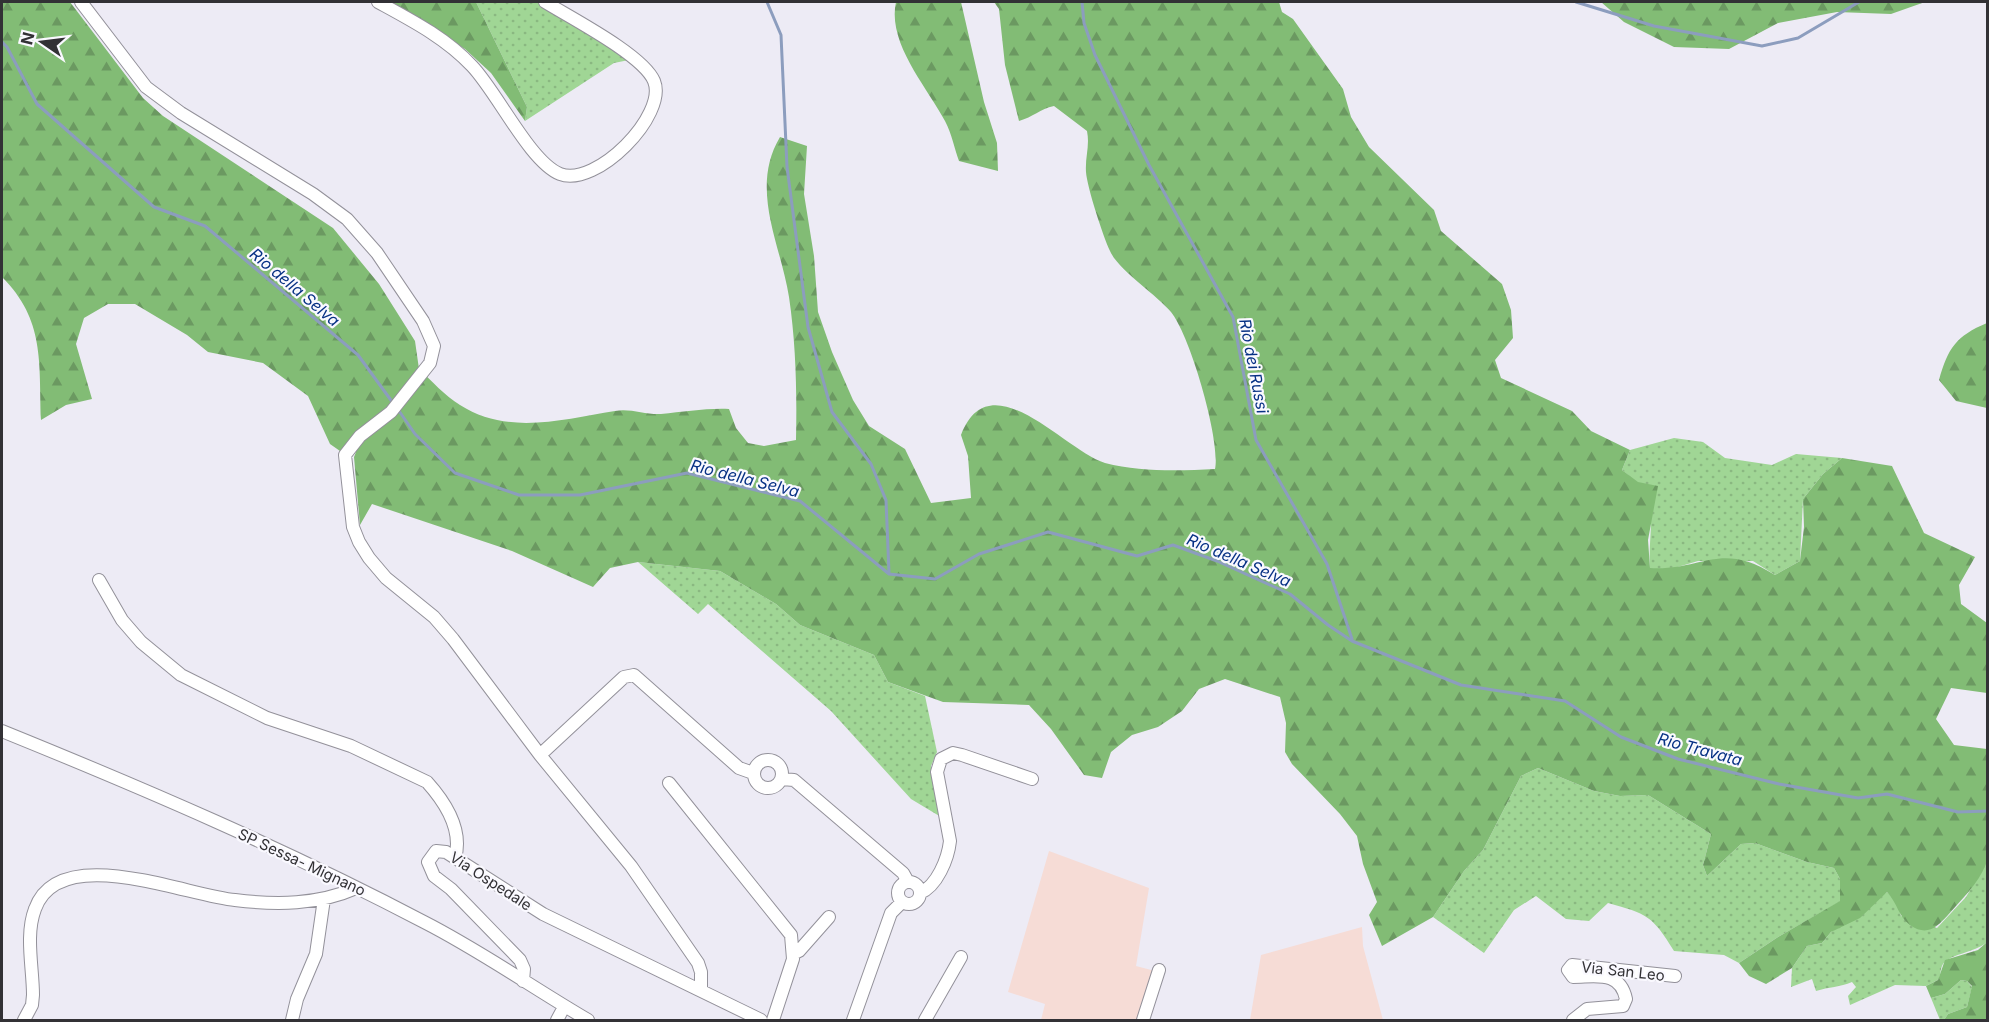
<svg xmlns="http://www.w3.org/2000/svg" width="1989" height="1022" font-family="Inter,sans-serif">
	<style>
		.education { fill: #f6dcd6 }
		.grass { fill: url(#grass-dots) }
		.forest { fill: url(#forest-firs) }
		.lines { fill: none; stroke-linecap: round; stroke-linejoin: round }
		.stream { stroke: #8c9dbe; stroke-width: 3 }
		.minor-casing { stroke: #93919a; stroke-width: 14 }
		.minor { stroke: #fff; stroke-width: 12 }
		.labels { text-anchor: middle; dominant-baseline: central; stroke-width: 4.5; stroke-linejoin: round; paint-order: stroke }
		.street-label { font-size: 15px; fill: #323135; stroke: #faf9ff }
		.water-label { font-size: 16px; font-style: italic; fill: #073184; stroke: #faf9ff }
	</style>
	<defs>
		<pattern id="grass-dots" width="8" height="8" patternUnits="userSpaceOnUse" patternTransform="scale(1.5)"><rect width="8" height="8" fill="#a0d695"/><path d="M2 2h.1M6 6h.1" fill="none" stroke="#8ab881" stroke-width="1.8" stroke-linecap="round"/></pattern>
		<pattern id="forest-firs" width="22" height="20" patternUnits="userSpaceOnUse" patternTransform="scale(1.5)"><rect width="22" height="20" fill="#82bc75"/><path d="M5 1l3.5 6h-7zM16 11l3.5 6h-7z" fill="#6b9961"/></pattern>
	</defs>
	<rect width="100%" height="100%" fill="#edebf5"/>
	<path class="education" d="M1049 851 1149 888 1136 966 1155 971 1139 1020H1041L1045 1004 1008 992Z
		M1362 927 1363 946 1383 1020H1250L1261 955Z"/>
	<path class="grass" d="M476 2H537L629 60 614 63 525 121 527 107Z
		M1674 438 1703 442 1725 458 1772 465 1796 454 1842 458 1823 474 1803 499 1800 561 1775 575 1753 561H1698L1671 569H1650C1647 524 1664 502 1622 470L1630 450Z
		M638 562 720 571 776 604 800 625 874 655 888 682 925 696 937 752 931 766 941 817 911 799 831 711 708 604 698 614Z
		M1538 768 1594 791 1620 796 1648 795 1711 834 1703 865 1707 876 1741 844 1755 843 1807 862 1834 868 1840 879 1841 901 1778 937 1739 963 1724 955 1674 951C1652 915 1647 914 1608 903L1589 921 1566 919 1536 896 1514 910 1484 953 1433 917 1464 871 1483 850 1521 776Z
		M1987 861V942C1975 953 1947 954 1942 966 1940 971 1941 975 1938 980L1926 986 1895 985 1850 1005 1848 996 1856 987 1852 982C1840 987 1829 987 1816 991L1812 979 1791 987 1792 968 1807 946 1822 943 1831 932 1887 892 1897 902 1901 916 1937 928 1966 897Z
		M1961 980 1967 981 1972 987 1967 1007 1948 1014 1944 1020H1940L1931 998 1945 994Z"/>
	<path class="forest" d="M2 2H70L143 98 163 116 333 228 379 284 415 341 419 369C432 381 445 396 460 405 508 436 564 419 615 411 630 408 646 415 661 414 684 412 706 408 729 409L736 428 748 443 764 446 796 440C797 393 796 344 789 297 781 245 749 189 780 137L807 146 804 194 814 256 818 312 832 352 853 400 869 426 905 449 931 503 971 498 968 456 961 435C990 359 1065 451 1105 463 1140 472 1179 471 1215 469 1221 441 1190 335 1171 312 1156 294 1119 271 1110 251 1103 236 1087 187 1086 172 1085 157 1090 146 1087 131L1054 106C1040 109 1033 117 1019 121L1005 65 999 9 994 2H1279L1282 12 1293 19 1343 89 1351 117 1369 147 1434 210 1441 231 1502 284 1511 310 1513 338 1495 360 1501 378 1572 411 1591 431 1630 450 1622 470 1638 482 1658 486 1648 540 1650 568C1703 571 1720 540 1775 575L1800 561 1804 527 1803 499 1823 474 1842 458 1892 466 1924 533 1975 557 1959 585 1961 604 1987 623V693L1951 688 1936 719 1954 745 1987 749C1987 771 1989 848 1986 864 1978 884 1962 899 1948 915 1937 927 1927 937 1910 925 1898 916 1898 904 1887 892L1860 918 1831 932 1822 943 1807 946 1792 968 1766 984 1749 976 1739 963 1778 937 1840 901V879L1834 868 1807 862 1755 843 1741 844 1707 876 1703 865 1711 834 1648 795 1620 796 1594 791 1538 768 1521 776 1483 850 1464 871 1433 917 1382 946 1369 915 1377 902 1363 864 1357 836 1340 814 1292 764 1285 752 1286 723 1280 697 1225 679 1199 689 1182 711 1158 727 1132 735 1111 752 1102 778 1084 775 1051 729 1029 705 943 702 888 682 874 655 800 625 776 604 720 571 638 562 610 568 593 587 512 551 372 504 360 525 354 457 356 452 349 441 340 451 330 444 308 396 263 363 208 352 187 335 135 304H108L84 318 76 344 92 399 66 405 41 420C39 362 45 320 2 277Z
		M386 2H476L527 107 525 121 491 73 465 49Z
		M896 2H961L984 102 997 143 998 171 959 161C954 148 952 134 945 121 927 87 887 43 896 2Z
		M1601 2H1925L1891 14 1837 12 1778 23 1729 49 1674 47 1624 22Z
		M1987 323V408L1956 401 1939 380C1948 348 1956 336 1987 323Z
		M1987 942V1020H1944L1948 1014 1967 1007 1972 986 1967 981 1961 980 1945 994 1931 998 1926 986 1938 980 1945 960 1978 950Z"/>
	<g class="lines">
		<path class="stream" d="M767 2 781 35 787 167 808 327 832 412 871 464 886 500 889 573
			M1082 2 1084 23 1095 55 1149 165 1233 317 1256 440 1327 564 1352 639
			M1576 2 1654 26 1762 46 1798 38 1859 2
			M2 42 7 47 37 104 154 207 205 226 358 355 393 403
			M397 408 415 434 455 473 519 495H580L687 473 800 501 889 574 935 579 979 554 1048 532 1137 556 1173 545 1217 561 1290 594 1328 625 1352 641 1461 685 1565 701 1621 737 1678 759 1779 784 1858 798 1887 794 1958 812 1988 811"/>
		<g class="minor-casing">
			<path id="minor" d="M81 2 146 87 181 113 313 194 347 219 377 253 423 321 434 346 430 363 391 412 360 436 345 455 353 527 359 542 369 558 386 578 434 617 453 639 540 755 631 866 698 963 701 972V989
				M378 2C411 20 446 38 472 66 497 92 530 162 560 174 596 188 668 115 654 81 643 55 571 18 545 2
				M99 580 122 620 141 642 181 675 267 718 351 746 427 782C445 802 463 830 455 858
				M2 731C145 789 287 850 424 922 481 951 533 988 588 1020
				M540 755 624 677 634 675 739 768 753 773
				M754 774a14 14 0 1 1 28 0a14 14 0 1 1-28 0Z
				M782 779 794 780 903 873 908 882
				M669 783 791 935 793 959 773 1020
				M898 893a11 11 0 1 1 22 0a11 11 0 1 1-22 0Z
				M920 893C937 886 948 859 950 841L937 772 941 759 953 753 962 755 1032 779
				M793 954 799 951 829 917
				M523 981 524 969 520 960 451 889 434 876 428 862 436 851 446 852 543 914 761 1020
				M24 1020 32 1005 33 995C33 968 25 935 35 909 59 841 187 896 235 900 276 905 318 905 356 888
				M292 1020 297 999 316 954 324 899
				M557 1020 564 1007
				M853 1020 891 913 902 902
				M925 1020 961 957
				M1143 1020 1159 970
				M1573 1020 1587 1009 1623 1006 1626 999C1620 970 1596 977 1573 977L1568 970 1572 965 1675 976"/>
		</g>
		<use href="#minor" class="minor"/>
	</g>
	<g class="labels">
		<g class="street-label">
			<text transform="translate(302 862) rotate(25)">SP Sessa- Mignano</text>
			<text transform="translate(491 881) rotate(33)">Via Ospedale</text>
			<text transform="translate(1623 971) rotate(6)">Via San Leo</text>
		</g>
		<g class="water-label">
			<text transform="translate(295 287) rotate(40)">Rio della Selva</text>
			<text transform="translate(1254 366) rotate(79)">Rio dei Russi</text>
			<text transform="translate(745 478) rotate(14)">Rio della Selva</text>
			<text transform="translate(1239 560) rotate(23)">Rio della Selva</text>
			<text transform="translate(1700 749) rotate(15)">Rio Travata</text>
		</g>
	</g>
	<rect width="1989" height="1022" fill="none" stroke="#323135" stroke-width="6"/>
	<g transform="translate(42 42) rotate(284)" stroke="#faf9ff" stroke-width="4.5" paint-order="stroke">
	<path d="M0-4.5L10 22L0 15L-10 22Z" fill="#323135"/>
	<text y="-9" font-size="16" font-weight="bold" text-anchor="middle" fill="#323135">N</text>
	</g>
</svg>
